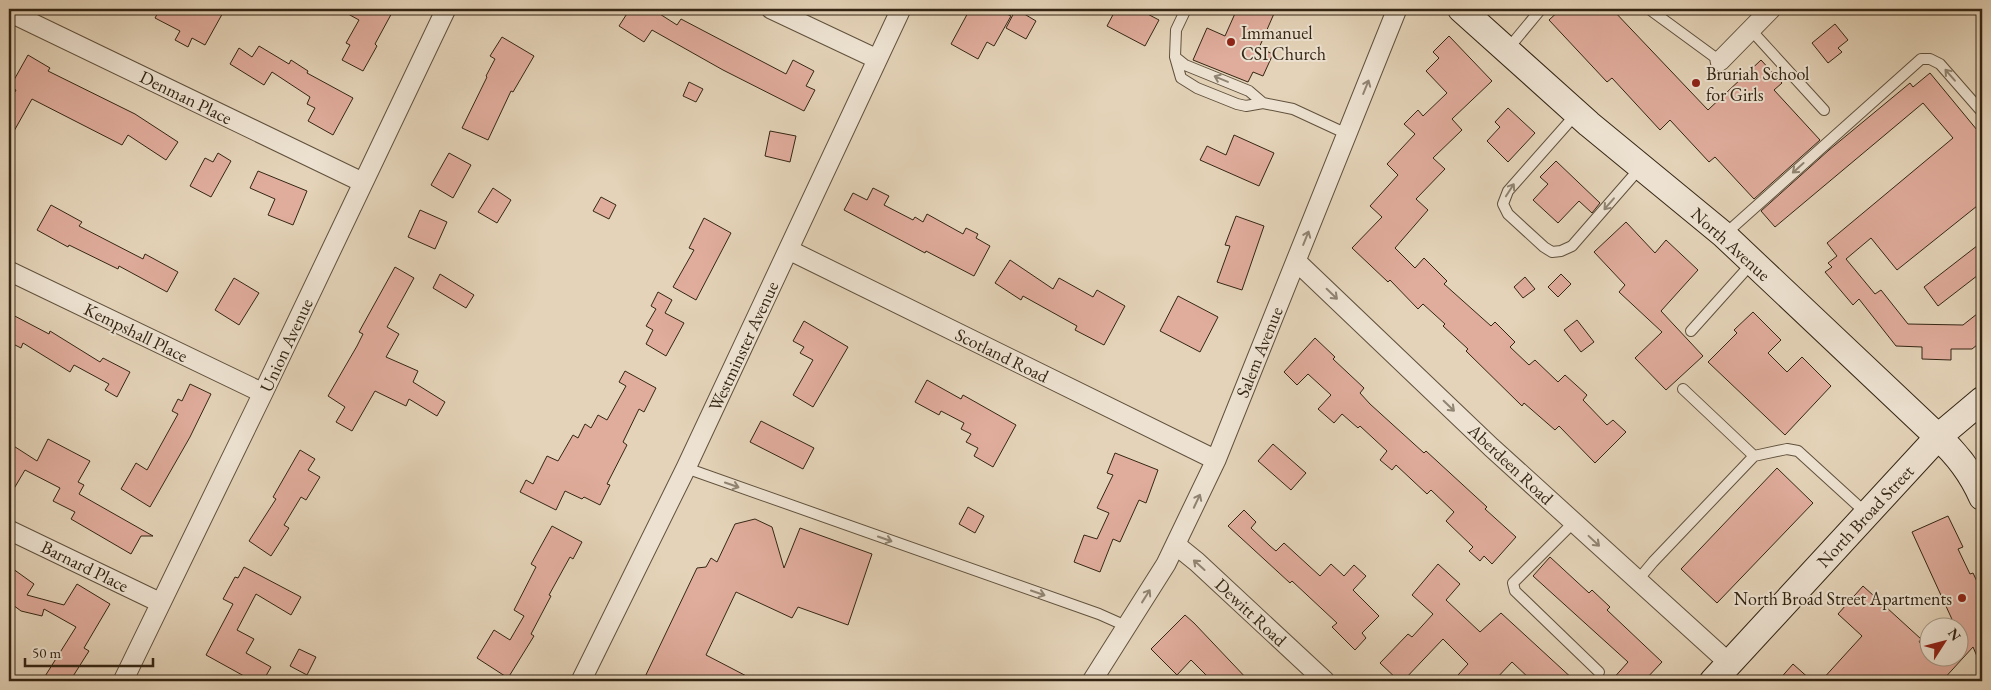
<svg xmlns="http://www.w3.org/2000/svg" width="1991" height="690" font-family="'EB Garamond',serif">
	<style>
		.building { fill: #e0ac9c; stroke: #342614 }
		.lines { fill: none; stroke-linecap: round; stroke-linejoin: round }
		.service-casing { stroke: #60513d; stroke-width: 12 }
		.minor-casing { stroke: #60513d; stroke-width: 21 }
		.secondary-casing { stroke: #342614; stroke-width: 28 }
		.service { stroke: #ede2d1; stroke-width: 10 }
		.minor { stroke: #ede2d1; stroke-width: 19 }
		.secondary { stroke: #ede2d1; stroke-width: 26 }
		.oneway { stroke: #908472 }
		.poi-dot { fill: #8f2418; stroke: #ede2d1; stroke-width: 2 }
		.labels { text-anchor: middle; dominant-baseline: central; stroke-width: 4; stroke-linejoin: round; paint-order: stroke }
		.poi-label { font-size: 18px; fill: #342614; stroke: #ede2d1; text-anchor: start }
		.street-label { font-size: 18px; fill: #342614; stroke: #ede2d1 }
	</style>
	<rect width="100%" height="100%" fill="#e4d3b8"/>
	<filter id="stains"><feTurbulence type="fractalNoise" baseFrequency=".004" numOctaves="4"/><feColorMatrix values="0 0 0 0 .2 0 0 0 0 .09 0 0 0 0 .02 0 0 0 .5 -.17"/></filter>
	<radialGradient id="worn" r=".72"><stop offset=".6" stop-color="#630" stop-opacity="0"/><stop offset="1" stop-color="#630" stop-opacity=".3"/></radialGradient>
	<path class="building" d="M160 9H225L205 45 192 38 188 47 175 40 180 31 155 18Z
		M339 9H394L375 44 377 46 363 71 342 60 350 45 346 43 359 20Z
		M630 9H652L677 25 681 19 786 74 793 60 814 71 806 86 815 90 804 111 723 70 652 30 644 42 619 26Z
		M970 9H997L1011 16 994 46 987 42 978 59 951 44Z
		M1016 9 1036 21 1026 39 1006 28Z
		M1116 9H1138L1159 20 1145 46 1107 26Z
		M1237 9H1276L1259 48 1273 54 1263 76 1253 72 1248 82 1193 60 1207 28 1225 36Z
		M1561 9H1612L1708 110 1761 60 1782 83 1774 90 1820 140 1754 199 1715 157 1709 162 1670 120 1660 130 1612 78 1607 82 1549 20Z
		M1835 24 1848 40 1838 48 1842 52 1828 63 1812 43Z
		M1449 36 1492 81 1452 119 1462 130 1433 158 1445 169 1416 199 1428 210 1395 248 1415 268 1424 258 1447 281 1444 284 1491 326 1495 322 1515 342 1510 347 1529 365 1535 360 1558 382 1565 375 1587 395 1583 400 1607 425 1613 420 1626 432 1595 463 1559 426 1555 430 1524 403 1522 406 1466 351 1468 349 1443 326 1445 324 1423 304 1418 309 1390 280 1388 282 1352 248 1382 217 1370 206 1398 175 1387 164 1415 134 1404 124 1418 110 1423 116 1447 93 1426 71 1439 58 1433 52Z
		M502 37 534 56 513 92 511 91 488 140 462 128 487 77 486 76 495 59 490 56Z
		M259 46 289 64 291 60 308 71 307 73 353 98 333 135 308 121 315 108 307 104 310 97 272 72 264 85 230 64 239 48 252 57Z
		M28 55 50 68 48 71 135 114 178 142 166 160 128 135 122 145 32 99 9 140V102L16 90 10 87Z
		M1930 73 1982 136V202L1897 270 1871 238 1846 259 1875 294 1881 290 1908 324 1963 325 1982 310V341L1972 349H1951V360L1922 359V347L1896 346 1859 299 1853 305 1825 272 1832 267 1828 263 1837 256 1827 243 1953 138 1923 103 1775 227 1761 211 1829 150 1910 83 1913 87Z
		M689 82 703 89 696 102 683 96Z
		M1508 108 1535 133 1508 162 1487 141 1500 127 1495 122Z
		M770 131 796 136 790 162 765 156Z
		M1234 135 1274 153 1259 186 1200 160 1207 146 1226 155Z
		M218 153 231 161 211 197 190 186 205 158 213 162Z
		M449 153 471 165 453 198 431 185Z
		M1556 161 1600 203 1592 213 1579 201 1558 223 1533 200 1548 184 1540 177Z
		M258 171 307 191 293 225 268 215 275 199 250 188Z
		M493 188 511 200 497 223 478 212Z
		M873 188 889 196 884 205 913 220 915 217 923 222 927 214 963 234 966 228 978 234 976 238 990 246 974 276 926 251 925 253 844 210 853 193 867 200Z
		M601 197 616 205 609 219 593 211Z
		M51 205 82 222 79 226 143 259 145 254 178 272 167 292 119 266 118 269 69 245 68 247 37 230Z
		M420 210 447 222 435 249 408 237Z
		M1236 216 1264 226 1242 290 1217 282 1230 246 1225 245Z
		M704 218 731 233 696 300 673 287 694 250 689 248Z
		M1626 222 1655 253 1666 240 1698 270 1661 311 1703 356 1666 390 1635 358 1662 332 1619 292 1625 285 1594 252Z
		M1982 242V272L1938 306 1924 287Z
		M1010 260 1053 289 1059 278 1093 297 1097 290 1125 306 1104 345 1075 330 1077 326 1023 296 1021 300 995 283Z
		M395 267 414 278 387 327 399 334 386 357 418 371 413 382 445 402 437 416 409 399 406 406 375 391 352 431 336 422 345 407 328 396 357 346 363 334 359 332Z
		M440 274 474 295 466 308 433 288Z
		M1561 274 1571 284 1558 297 1548 287Z
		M1525 277 1535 289 1523 298 1514 287Z
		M234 278 259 293 239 325 215 310Z
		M658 292 672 300 665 313 684 323 666 356 646 344 653 330 646 326 656 309 651 306Z
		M1178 296 1218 317 1200 352 1160 331Z
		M1753 312 1781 340 1768 353 1787 372 1802 357 1831 386 1785 435 1708 362 1737 333 1734 330Z
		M9 313 49 334 50 331 100 362 103 358 130 372 117 397 105 390 109 384 74 365 70 372 23 343 21 348 9 342Z
		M1577 320 1594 342 1581 352 1564 330Z
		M804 321 848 347 813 407 793 395 813 360 800 353 804 347 793 341Z
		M1315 338 1335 357 1333 359 1364 388 1360 393 1370 404 1424 453 1426 451 1487 507 1485 509 1516 537 1492 564 1484 556 1480 561 1469 551 1473 547 1446 521 1454 512 1431 490 1427 494 1396 465 1392 470 1380 460 1387 451 1360 426 1358 428 1342 414 1334 423 1318 409 1331 395 1308 374 1297 385 1284 372Z
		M625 371 656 388 644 412 639 409 623 442 627 445 607 484 610 485 600 505 584 497 582 499 565 491 556 510 520 492 526 480 533 484 547 456 558 461 573 435 578 438 585 424 591 428 598 415 607 420 626 386 619 382Z
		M927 380 961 399 963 395 1016 425 993 467 974 456 978 448 966 442 971 434 961 429 964 423 941 411 939 415 915 402Z
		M190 384 211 394 190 437 150 507 121 489 136 463 147 470 178 414 172 411 178 399 182 401Z
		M761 421 814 448 803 469 750 442Z
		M48 439 90 461 78 482 84 485 79 494 153 536H141L131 554 71 519 75 512 53 501 60 488 25 470 9 497V443L37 461Z
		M1273 444 1306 473 1291 490 1258 461Z
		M300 450 315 459 308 470 320 477 306 500 301 497 284 525 289 528 271 556 249 541 276 499 273 497Z
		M1115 453 1158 470 1146 503 1139 500 1120 542 1113 539 1100 572 1074 562 1084 535 1097 539 1109 513 1097 508 1113 475 1107 473Z
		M1777 468 1813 503 1717 603 1681 569Z
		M968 507 984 516 975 533 959 524Z
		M1244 510 1256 522 1251 528 1270 546 1276 551 1284 543 1320 576 1331 564 1344 576 1354 565 1366 576 1353 590 1379 616 1362 633 1366 638 1355 650 1332 627 1337 623 1292 581 1290 583 1228 526Z
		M1948 516 1963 547 1958 549 1970 574 1973 573 1982 592V668L1973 647 1942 681H1821L1862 636 1838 614 1863 586 1921 639 1919 642 1928 650V658H1958V628H1956L1912 532Z
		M755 519 772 527 784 568 800 528 872 554 848 625 798 607 792 618 736 592 706 655 756 681H643L697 568 706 567 711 558 717 562 735 524Z
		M552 526 582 542 573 559 570 557 549 595 551 596 531 634 534 636 508 678 477 658 494 630 510 640 524 616 514 610 536 567 531 564Z
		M1550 557 1589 593 1592 590 1610 607 1607 610 1662 662 1644 681H1611L1628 662 1533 576Z
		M1438 564 1460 584 1446 600 1480 632 1501 613 1575 681H1532L1512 662 1494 681H1466L1458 675 1468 664 1443 639 1403 681H1399L1380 663 1408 634 1412 637 1433 614 1412 595Z
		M9 566 34 584 27 595 64 605 77 584 110 604 84 648 89 651 70 681H42L76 627 44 609 42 616 21 611 9 602Z
		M244 567 301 597 291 615 256 594 237 630 254 639 246 653 271 667 263 681H253L206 655 233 604 223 599 235 577 238 578Z
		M1185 615 1194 623 1249 681H1212L1191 660 1177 675 1151 649Z
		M299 649 316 657 307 675 290 666Z
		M1793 664 1812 681H1778Z"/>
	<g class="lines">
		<g class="service-casing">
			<path id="service" d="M1649 9 1720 61
				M1751 30 1824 110
				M1507 50 1541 9
				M1175 57 1176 30 1186 9
				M1263 103 1249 91 1185 65 1175 57 1181 78 1197 88 1237 104 1246 106 1263 103 1293 109 1347 134
				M1577 113 1508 191 1503 204 1508 214 1544 247 1552 252 1561 251 1572 246 1640 168
				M1724 235 1921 59H1930L1940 64 1982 112
				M1691 331 1752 263
				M1754 456 1787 449 1798 451 1866 513
				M686 468 1099 614 1126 626
				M1574 522 1513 583 1515 591 1599 672
				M1638 580 1653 562 1754 456 1683 389"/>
		</g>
		<g class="minor-casing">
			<path id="minor" d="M771 9 877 59
				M9 12 362 182
				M1720 61 1771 9
				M789 250 1216 460
				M1296 261 1491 447 1729 663
				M9 271 263 393
				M9 530 161 603
				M1176 545 1197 562 1325 681
				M123 681 263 393 446 9
				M581 681 686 468 901 9
				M1092 681 1166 564 1216 460 1397 9"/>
		</g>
		<g class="secondary-casing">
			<path id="secondary" d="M1461 9 1589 124 1724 235 1938 437C1957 454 1972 474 1982 497
				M1713 681 1938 437 1982 400"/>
		</g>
		<use href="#service" class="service"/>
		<use href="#minor" class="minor"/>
		<use href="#secondary" class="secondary"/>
	</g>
	<defs><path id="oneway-shaft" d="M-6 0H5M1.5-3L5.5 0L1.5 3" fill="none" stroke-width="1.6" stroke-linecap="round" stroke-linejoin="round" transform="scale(1.25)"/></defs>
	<g class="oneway">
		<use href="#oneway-shaft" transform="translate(1950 75) rotate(-131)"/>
		<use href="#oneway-shaft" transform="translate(1221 79) rotate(-157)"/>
		<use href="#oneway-shaft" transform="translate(1366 87) rotate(-68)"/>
		<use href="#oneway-shaft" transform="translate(1798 168) rotate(138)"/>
		<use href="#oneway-shaft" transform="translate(1510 190) rotate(-57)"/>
		<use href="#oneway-shaft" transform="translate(1609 204) rotate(131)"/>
		<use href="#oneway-shaft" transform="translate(1306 238) rotate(-68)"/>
		<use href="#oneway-shaft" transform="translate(1332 294) rotate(44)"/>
		<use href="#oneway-shaft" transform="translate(1449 406) rotate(44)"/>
		<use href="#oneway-shaft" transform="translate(732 485) rotate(19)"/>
		<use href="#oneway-shaft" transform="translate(1197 501) rotate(-65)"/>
		<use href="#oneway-shaft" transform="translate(885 539) rotate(19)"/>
		<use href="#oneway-shaft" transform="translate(1594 541) rotate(43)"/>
		<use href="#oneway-shaft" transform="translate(1199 565) rotate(-138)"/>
		<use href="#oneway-shaft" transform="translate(1038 593) rotate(19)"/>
		<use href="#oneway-shaft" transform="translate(1146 596) rotate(-58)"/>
	</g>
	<g class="poi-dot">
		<circle cx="1231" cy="42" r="5"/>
		<circle cx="1696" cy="83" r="5"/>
		<circle cx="1962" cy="598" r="5"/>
	</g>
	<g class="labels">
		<g class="poi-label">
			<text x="1241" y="32">Immanuel<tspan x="1241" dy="21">CSI Church</tspan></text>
			<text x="1706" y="73">Bruriah School<tspan x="1706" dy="21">for Girls</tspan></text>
			<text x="1952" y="598" text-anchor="end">North Broad Street Apartments</text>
		</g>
		<g class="street-label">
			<text transform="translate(186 97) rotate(26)">Denman Place</text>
			<text transform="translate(1731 244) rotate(42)">North Avenue</text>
			<text transform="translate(136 332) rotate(26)">Kempshall Place</text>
			<text transform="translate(286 345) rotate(-65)">Union Avenue</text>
			<text transform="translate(743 346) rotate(-65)">Westminster Avenue</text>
			<text transform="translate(1259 352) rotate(-68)">Salem Avenue</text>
			<text transform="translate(1002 355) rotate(26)">Scotland Road</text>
			<text transform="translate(1511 464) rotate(43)">Aberdeen Road</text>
			<text transform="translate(1865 516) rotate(-47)">North Broad Street</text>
			<text transform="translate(85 566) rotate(26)">Barnard Place</text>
			<text transform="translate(1251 612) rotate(43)">Dewitt Road</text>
		</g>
	</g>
	<rect width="1991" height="690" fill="none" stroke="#e4d3b8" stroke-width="30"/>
	<rect x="10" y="10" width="1971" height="670" fill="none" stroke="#342614" stroke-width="2.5"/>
	<rect x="15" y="15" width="1961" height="660" fill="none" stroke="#342614"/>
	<g transform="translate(1944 642) rotate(54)"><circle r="24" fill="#ede2d1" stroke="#a39785"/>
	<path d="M0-4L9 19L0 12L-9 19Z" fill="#8f2418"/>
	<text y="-8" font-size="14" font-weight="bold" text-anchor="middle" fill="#342614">N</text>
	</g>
	<path d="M25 658v8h128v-8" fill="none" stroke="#342614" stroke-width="2.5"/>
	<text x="32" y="658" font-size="15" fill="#342614" stroke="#ede2d1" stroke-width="4" paint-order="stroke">50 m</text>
	<rect width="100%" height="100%" filter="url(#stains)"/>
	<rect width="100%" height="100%" fill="url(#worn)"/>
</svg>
